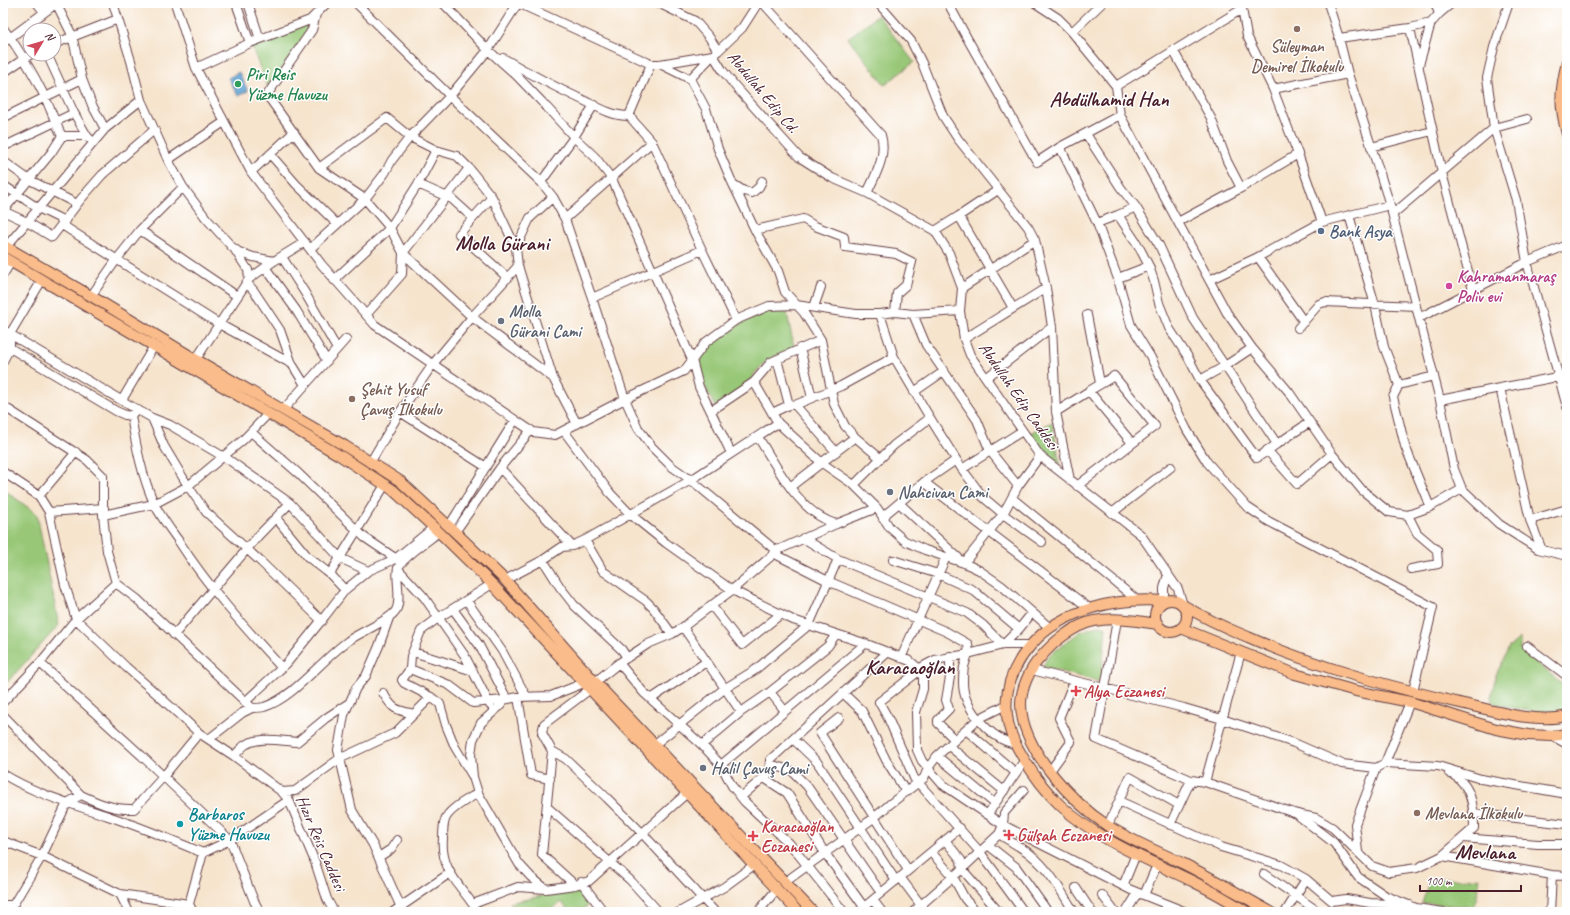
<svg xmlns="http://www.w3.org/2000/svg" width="1570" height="915" font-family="Caveat,sans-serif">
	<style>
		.green { fill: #98c877; stroke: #717451 }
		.water { fill: #5ca2d2; stroke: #53607e }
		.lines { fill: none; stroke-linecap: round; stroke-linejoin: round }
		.minor-casing { stroke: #643d43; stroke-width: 10 }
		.major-casing { stroke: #643d43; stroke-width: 12 }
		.minor { stroke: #fff; stroke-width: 8 }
		.major { stroke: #f9bc8a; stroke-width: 10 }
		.education-dot { fill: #8d6e63; stroke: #fff; stroke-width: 1.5 }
		.leisure-dot { fill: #2e9e5b; stroke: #fff; stroke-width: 1.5 }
		.service-dot { fill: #5c6f8a; stroke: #fff; stroke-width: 1.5 }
		.hotel-dot { fill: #d1479c; stroke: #fff; stroke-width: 1.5 }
		.worship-dot { fill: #6b7280; stroke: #fff; stroke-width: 1.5 }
		.health-dot { fill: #e0444e; stroke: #fff; stroke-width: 1.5 }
		.culture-dot { fill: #0f9aa8; stroke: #fff; stroke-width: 1.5 }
		.labels { text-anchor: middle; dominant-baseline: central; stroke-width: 3; stroke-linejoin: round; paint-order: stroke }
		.education-label { font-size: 17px; font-weight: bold; fill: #785e54; stroke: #fff; text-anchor: start }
		.leisure-label { font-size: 17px; font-weight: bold; fill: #27864d; stroke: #fff; text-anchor: start }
		.street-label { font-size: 17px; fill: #4a1f2b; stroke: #fff }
		.service-label { font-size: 17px; font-weight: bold; fill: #4e5e75; stroke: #fff; text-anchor: start }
		.hotel-label { font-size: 17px; font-weight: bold; fill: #b23c85; stroke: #fff; text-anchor: start }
		.worship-label { font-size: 17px; font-weight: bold; fill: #5b616d; stroke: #fff; text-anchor: start }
		.health-label { font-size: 17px; font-weight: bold; fill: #be3a42; stroke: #fff; text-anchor: start }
		.culture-label { font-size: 17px; font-weight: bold; fill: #0d838f; stroke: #fff; text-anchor: start }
		.district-label { font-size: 21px; font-weight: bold; fill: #4a1f2b; stroke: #fff }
	</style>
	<rect width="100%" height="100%" fill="#fff"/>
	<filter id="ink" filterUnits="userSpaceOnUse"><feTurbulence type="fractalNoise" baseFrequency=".025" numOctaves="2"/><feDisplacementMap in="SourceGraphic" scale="8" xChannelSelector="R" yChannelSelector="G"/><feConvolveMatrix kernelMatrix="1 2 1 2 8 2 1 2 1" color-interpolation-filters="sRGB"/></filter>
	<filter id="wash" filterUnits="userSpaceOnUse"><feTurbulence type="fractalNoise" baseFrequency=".012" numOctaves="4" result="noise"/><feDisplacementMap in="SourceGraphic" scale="16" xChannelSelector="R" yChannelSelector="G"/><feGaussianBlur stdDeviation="0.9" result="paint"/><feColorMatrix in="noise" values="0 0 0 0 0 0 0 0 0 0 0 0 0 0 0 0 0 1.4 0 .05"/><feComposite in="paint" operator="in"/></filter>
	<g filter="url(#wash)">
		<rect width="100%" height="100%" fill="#f6e4cd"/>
		<path class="green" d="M878 15 914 62 885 85 848 38Z
			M305 23 308 32 273 81 267 86 251 45Z
			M771 308H786L794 347 766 361 754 374 751 383 716 408C711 398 701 382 699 372 693 342 750 320 771 308Z
			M1052 422 1060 463 1056 464 1043 454 1029 434Z
			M3 489 37 514 59 625 3 687Z
			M1100 625 1106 627 1101 682 1043 667 1048 656 1080 632Z
			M1520 638V650L1567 687V709C1542 716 1518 709 1493 703L1491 697 1496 675 1509 647Z
			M1480 878 1475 907 1422 903 1430 879Z
			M572 889 582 892 594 900 580 912H570L561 902 548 912H519L510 903Z"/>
		<path class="water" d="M239 72 248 91 238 96 228 78Z"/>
	</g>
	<g filter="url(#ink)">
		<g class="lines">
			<g class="minor-casing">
				<path id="minor" d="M37 3 44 12
					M56 3 72 35 82 79 92 105 105 129
					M113 3 131 61 141 100 168 160 183 187 206 218 232 247 239 252 253 257 274 261
					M175 3 196 68 251 172 322 265 375 325 533 432 555 435 625 399 684 371 706 342 736 320 769 306 796 305 856 314H880L895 312 913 314 960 311
					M236 3 250 43
					M248 3 260 39
					M356 3 450 96 541 182 553 197 530 218 516 248 518 266 553 378 577 424
					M443 3 488 50 516 75 542 102 574 137 595 157 612 179 692 360 699 387 731 453
					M518 3 651 64H660L713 55 723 71 735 86 799 157 832 178 867 193 935 231 949 253 962 288 960 311 964 339 970 355 1040 456 1141 535 1178 589 1183 605
					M658 3 695 21 709 37 718 51 742 28 758 3
					M763 3 881 135C887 156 876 174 867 193
					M878 3 911 41 922 63 943 116 958 139 1028 227 1035 240 1046 288 1052 327 1056 412 1070 480
					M948 3 967 38 1037 162 1060 147 1120 115
					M1035 3 1058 18 1072 32 1116 86 1120 115 1227 313 1252 348 1289 392 1332 454 1362 490 1389 512 1408 515 1430 507 1462 489
					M1328 3 1339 38 1348 74 1390 205 1440 400 1454 469 1462 489 1499 524 1538 549 1567 556
					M1435 3 1439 14
					M1509 3 1494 47 1487 78 1494 128 1516 200 1527 262 1567 407
					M1242 9 1247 36 1273 89 1298 154 1322 222
					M316 14 312 30 267 95 319 168 365 199 390 228 403 253 402 274 366 315
					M3 28C19 49 33 73 45 97 51 110 55 123 62 136H87
					M1410 28 1442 173 1473 290
					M1072 32 1102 3
					M1339 38 1410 28 1431 23 1439 14 1452 3
					M3 43 57 3
					M54 44 118 19
					M1173 50 1211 118 1227 161 1241 188
					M718 51 713 55 690 79 706 109 718 149 731 180 756 232 778 271 785 292 804 313 821 340 834 404 845 426 855 437 880 458
					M47 54 74 113 87 136 90 139
					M503 58C530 74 557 88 585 101 599 108 613 116 629 116L652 142 702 250 736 320
					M660 64 690 79
					M1419 65 1431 23
					M196 68 250 43 310 20 327 3
					M3 73 31 54
					M1116 86 1242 9 1245 3
					M1273 89 1348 74
					M629 116 651 64
					M3 118 82 79
					M1086 134 1121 188 1136 207 1159 245 1193 318 1277 444 1310 422
					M3 147 74 113
					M1060 147 1097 223 1117 276 1131 325 1150 356 1187 430 1207 462 1247 507 1268 521 1433 607 1413 691
					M1371 147 1432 131
					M270 154 296 184 337 224
					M168 160 224 122
					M3 161 28 179 77 204
					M319 168 387 118 410 137 436 150 457 156 469 168 492 197 516 248
					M469 168 403 253 472 317 553 378
					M251 172 294 132
					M541 182 574 137 594 105
					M418 184 452 199 473 218
					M733 184 744 191 752 193 759 187 762 181
					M3 185 38 208 65 221
					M492 197 459 234 508 278
					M553 197 565 219 592 298 625 399 638 428 652 447 671 466 691 480 774 549 778 550 836 524 877 508
					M1136 207 1118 215 1138 245 1149 266 1154 281 1159 303 1169 328 1188 357 1200 380 1257 458 1277 444
					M3 211 27 222 52 237 81 199 102 175 154 130
					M3 211 51 153 62 136
					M1393 214 1494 128 1527 119
					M1349 215 1375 305 1384 347 1399 385 1393 397 1405 446 1430 507
					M959 216 998 190
					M565 219 652 142
					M1178 222 1241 188 1298 154
					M1097 223 1118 215
					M62 225 219 324 292 364
					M140 230 237 296
					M755 230 803 219 815 226 844 237 845 247 896 254 912 262 906 285 897 293 895 312
					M935 231 959 216 1013 308
					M6 247 105 129 141 100
					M310 249 365 199 385 173 392 160 410 137 450 96 488 50 518 3
					M235 250 248 270 249 279
					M282 257 305 293 337 349
					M1258 257 1304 322
					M265 267 296 310 327 361
					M3 275 11 262
					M1118 278 1149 266
					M334 280 390 228 418 184 436 150
					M1209 280 1258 257 1322 222 1390 205
					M247 283 254 291 280 330 292 364 305 385
					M962 288 1035 240
					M91 296 117 259 140 230 183 187
					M592 298 702 250
					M814 307 821 287
					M880 314 894 357 930 418 962 469 983 497 1003 514 1018 486 1040 456
					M913 314 926 345 977 420 990 451 1018 486
					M1087 315 1100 383
					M1419 318 1527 262 1567 245
					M1298 328 1319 304 1325 302 1416 306
					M3 330 136 409 131 416C136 445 142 478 155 505 161 517 170 529 178 540 208 587 245 628 282 668
					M964 339 1046 288
					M821 340 771 362 754 382 778 423 822 463 854 485 877 508 890 528 905 541 925 550 964 563 979 570 1002 586 1050 628
					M10 348 116 411 125 415 131 416
					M800 348 812 398
					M196 359 249 279 274 261 305 242
					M777 359 789 405
					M3 361 10 348V334L42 280
					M986 378 1052 327
					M1200 380 1225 366 1252 348
					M1399 385 1434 376
					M1500 388 1567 375
					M914 392 943 372
					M122 400 154 346
					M1440 400 1500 388 1530 520 1542 550
					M795 405 836 452
					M3 406 87 460 103 476V515L107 551 116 583 137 599 252 708C256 708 260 708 264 707 295 697 321 660 348 641 358 633 391 620 396 610 402 600 395 575 398 568 402 558 429 540 439 532
					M136 409 152 418 170 425 229 460 290 503 340 558 368 571
					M283 410 346 339
					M711 411 754 382
					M400 412 486 467
					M1056 412 1089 391 1132 443
					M772 413 789 405H795L841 386 894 357
					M152 418 164 446 188 486 206 512 261 562 322 621
					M564 431 610 493 630 514 666 543 732 590 793 620 864 643 910 661 916 666 923 677V689L916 712 917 750 922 761 942 784 1003 825 1131 890 1186 912
					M251 432 298 473 364 537 398 560
					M758 437C777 467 799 513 836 524
					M1267 450 1297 484 1332 454
					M370 463 400 412 433 364 472 317 518 266
					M500 468 572 546
					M962 469 1022 431
					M3 472 39 496 49 512 65 585 76 619 126 667 159 696 199 733 234 756 282 792 289 800 315 862 327 899 334 912
					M924 482 1089 608
					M854 485 894 445 930 418
					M1077 486 1155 426 1114 376 1089 391
					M790 487 855 437
					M39 496 76 452
					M1012 498 1137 600
					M899 503 964 563 1003 514 1042 542
					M49 512 104 508
					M1112 513 1171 467
					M103 515 154 504 188 486 243 440 268 414
					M1408 515 1417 533 1437 550 1438 564 1411 569
					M276 518 308 557 330 574 345 590
					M883 519 887 513 924 482 956 460
					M1530 520 1567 509
					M449 526 515 420
					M455 532 500 468 531 430
					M803 538 838 559 967 613 983 625 1003 645 1019 629 1032 613
					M585 540 603 571 646 601 653 608 672 634
					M773 553 828 581 947 632 968 644C970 652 966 659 964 667 963 672 963 678 963 683 963 708 991 740 1016 744
					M543 560 560 587 574 605 622 650 627 658
					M893 560 938 574 973 590 1019 629
					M398 569 424 597 465 656 490 705
					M330 574 385 485
					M505 580 543 560 562 547 572 546 585 540 691 480 778 423
					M467 601 502 651 526 696
					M1164 601V588L1168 574
					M711 605 742 645 781 614
					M453 609 479 645 507 699
					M389 618 379 646 366 676 356 688 344 715 338 750 352 810 373 845 403 912
					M1117 620 1096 739 1191 780 1205 782 1297 814 1316 818 1333 828 1372 866 1389 872 1417 868 1442 856 1552 875 1567 876
					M683 627 741 712
					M174 635 259 535 290 503
					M1527 646 1567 676
					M413 652 473 671
					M950 656V677L946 700 949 709 938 720V723L955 740
					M901 658 946 557
					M40 663 142 756 230 840 254 901 260 912
					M619 663 644 693 702 745 721 765 732 786 744 801 790 844 844 912
					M410 669 449 685 473 703 503 700 518 697 551 696 584 683
					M918 669 935 660 968 654 1003 645H1031
					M1032 670 1184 708 1222 719 1294 743 1342 764 1376 768 1385 763 1410 702
					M919 671 879 702 888 718 914 778 980 852 1024 912
					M595 682 619 663 648 644 672 634 683 627 732 590 777 551
					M589 690 544 724 542 733 552 751 566 759 607 798 642 833 715 912
					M770 692 785 711
					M383 693C393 710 396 710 414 714
					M843 693 862 711 886 760 906 792
					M518 697 531 775 550 779
					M651 699 706 662
					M503 700 501 705 481 723 473 740 471 755 473 777 478 793 519 864 531 877 546 889
					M3 702 40 663 76 619 116 583
					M245 702 287 663 325 616 345 590 368 571 395 559 434 527
					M3 715 81 795
					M839 718 820 733 908 870
					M966 730 1016 773
					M1552 736 1567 744
					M209 739 242 713 252 708
					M793 739 817 762 896 881
					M655 744 724 689 755 670 809 625 838 559
					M702 745 741 712 770 692 828 646 836 634
					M949 746 1004 791
					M552 751 542 855 575 885
					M234 756C237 753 241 748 245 745 260 736 281 741 297 742L326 718 349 703
					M937 756 995 804
					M1385 763 1438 766 1481 779 1567 794
					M770 764 792 771 807 786 881 893
					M721 765 865 644
					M1050 771 1071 742 1059 718 1074 681
					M3 774C35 794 72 804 108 816 141 827 172 840 203 853L230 840 289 800
					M473 777 455 747 446 725 440 704 431 697 404 683 402 680 410 669 411 656 421 631 438 618 492 584
					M764 778 787 793 825 853 864 907
					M1205 782 1241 652
					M282 792 295 791 339 759 395 733 431 697
					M741 797 769 773 770 760 888 652
					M1119 801 1221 847 1281 865 1306 879 1332 901 1346 899 1370 903 1410 905
					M547 807 630 880 659 912
					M1473 813 1567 824
					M988 814 1024 761
					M1299 816 1334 843 1358 877 1386 896 1416 908V912
					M1108 825 1130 777 1179 805
					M1170 825 1191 780
					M999 834C1009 841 1021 847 1030 854 1049 869 1062 892 1074 912
					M1463 838 1538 844H1567
					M945 840 961 860 962 869 999 912
					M3 841 42 856 120 894 189 904 193 912
					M988 845 1016 867 1048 912
					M931 852 953 877 965 899 976 912
					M1358 852 1355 824 1376 768
					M1442 856 1474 828C1474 813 1473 794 1462 782 1459 778 1453 775 1449 773
					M379 857 391 849 397 840
					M1264 874 1319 912
					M900 877 926 912
					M581 882 604 912
					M785 882 875 817 890 804 924 778 928 768 937 756 966 730 978 719 1006 705
					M1123 886 1136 854
					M1076 888 1092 912
					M120 894 129 912
					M1102 895 1115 912
					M1144 895 1157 865
					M873 900 882 912
					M189 904 203 853
					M473 904 518 887 546 889 575 885 589 881 687 793
					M3 905H13L42 856 67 803 81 795C98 803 114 810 134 809L163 777 199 733
					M1416 908 1443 912
					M1286 911 1306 879
					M393 912 450 873
					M478 912C462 886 440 871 443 839 443 833 443 825 445 820 448 809 469 799 478 793
					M679 912 724 887 754 865
					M758 912 777 889
					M858 912 960 828
					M913 912 962 869 999 834 1003 825 1004 813 1024 790
					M1126 912 1138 893
					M1162 912 1168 905
					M1550 912 1552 875"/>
			</g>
			<g class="major-casing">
				<path id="major" d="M1567 62C1560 91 1559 104 1567 134
					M3 245 91 296 195 359 345 446 400 481 455 532 505 580 595 682 813 912
					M3 257 339 455 393 490 441 534 492 584 798 912
					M1155 616a16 16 0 1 1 32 0a16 16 0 1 1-32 0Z
					M1164 601C1118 597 1062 609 1031 645 1006 673 999 709 1015 743 1027 766 1042 788 1061 806 1099 841 1149 860 1194 882 1212 891 1230 901 1247 912
					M1183 605C1204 618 1226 628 1248 637 1316 667 1388 686 1460 703 1491 710 1535 724 1567 716
					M1158 624C1138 621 1114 617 1094 621 1074 625 1053 642 1040 658 1030 669 1021 688 1021 704 1021 749 1073 803 1108 826 1132 841 1159 852 1184 864 1214 879 1242 896 1271 912
					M1181 628 1295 674 1356 691 1410 702 1496 729 1528 735 1552 736 1567 734"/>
			</g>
			<use href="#minor" class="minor"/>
			<use href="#major" class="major"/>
		</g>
	</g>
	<g class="education-dot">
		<circle cx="1297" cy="29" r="4"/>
		<circle cx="352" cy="399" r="4"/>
		<circle cx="1417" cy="813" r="4"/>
	</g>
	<circle class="leisure-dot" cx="238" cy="84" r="4"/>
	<circle class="service-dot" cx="1321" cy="231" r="4"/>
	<circle class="hotel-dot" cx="1449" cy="286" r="4"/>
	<g class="worship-dot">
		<circle cx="501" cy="321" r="4"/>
		<circle cx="890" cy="492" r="4"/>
		<circle cx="703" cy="768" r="4"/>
	</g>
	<g class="health-dot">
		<path d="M1074 685h4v4h4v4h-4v4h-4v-4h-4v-4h4z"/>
		<path d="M1007 829h4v4h4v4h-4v4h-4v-4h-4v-4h4z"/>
		<path d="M751 830h4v4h4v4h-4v4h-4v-4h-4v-4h4z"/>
	</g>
	<circle class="culture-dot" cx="180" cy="824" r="4"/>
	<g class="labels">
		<g class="education-label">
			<text x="1297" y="46" text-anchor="middle">Süleyman<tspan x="1297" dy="20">Demirel İlkokulu</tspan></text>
			<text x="360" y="389">Şehit Yusuf<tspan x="360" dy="20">Çavuş İlkokulu</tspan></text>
			<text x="1425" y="813">Mevlana İlkokulu</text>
		</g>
		<g class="leisure-label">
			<text x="246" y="74">Piri Reis<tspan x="246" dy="20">Yüzme Havuzu</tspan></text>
		</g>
		<g class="street-label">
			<text transform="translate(763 92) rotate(50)">Abdullah Edip Cd.</text>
			<text transform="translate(1019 396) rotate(55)">Abdullah Edip Caddesi</text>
			<text transform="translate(321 843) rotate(67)">Hızır Reis Caddesi</text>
		</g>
		<g class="service-label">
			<text x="1329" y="231">Bank Asya</text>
		</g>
		<g class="hotel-label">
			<text x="1457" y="276">Kahramanmaraş<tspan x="1457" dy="20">Poliv evi</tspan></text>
		</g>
		<g class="worship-label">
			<text x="509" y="311">Molla<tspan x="509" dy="20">Gürani Cami</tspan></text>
			<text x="898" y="492">Nahcivan Cami</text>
			<text x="711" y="768">Halil Çavuş Cami</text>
		</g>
		<g class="health-label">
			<text x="1084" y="691">Alya Eczanesi</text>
			<text x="761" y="826">Karacaoğlan<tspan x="761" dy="20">Eczanesi</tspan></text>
			<text x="1017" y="835">Gülşah Eczanesi</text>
		</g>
		<g class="culture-label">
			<text x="188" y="814">Barbaros<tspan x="188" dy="20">Yüzme Havuzu</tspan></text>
		</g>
		<g class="district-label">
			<text x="1109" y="99">Abdülhamid Han</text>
			<text x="502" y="243">Molla Gürani</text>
			<text x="910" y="667">Karacaoğlan</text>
			<text x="1485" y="852">Mevlana</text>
		</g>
	</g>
	<rect width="1570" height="915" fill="none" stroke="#fff" stroke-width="16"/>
	<g transform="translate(42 42) rotate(52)"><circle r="19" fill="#ffffff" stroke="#b7a5aa"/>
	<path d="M0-3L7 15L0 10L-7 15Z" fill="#d1495b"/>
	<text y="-6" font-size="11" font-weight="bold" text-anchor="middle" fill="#4a1f2b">N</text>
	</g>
	<path d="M1420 885v6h101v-6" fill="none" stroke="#4a1f2b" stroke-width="2"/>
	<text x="1426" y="885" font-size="12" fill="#4a1f2b" stroke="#ffffff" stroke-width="3" paint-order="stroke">100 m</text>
</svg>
